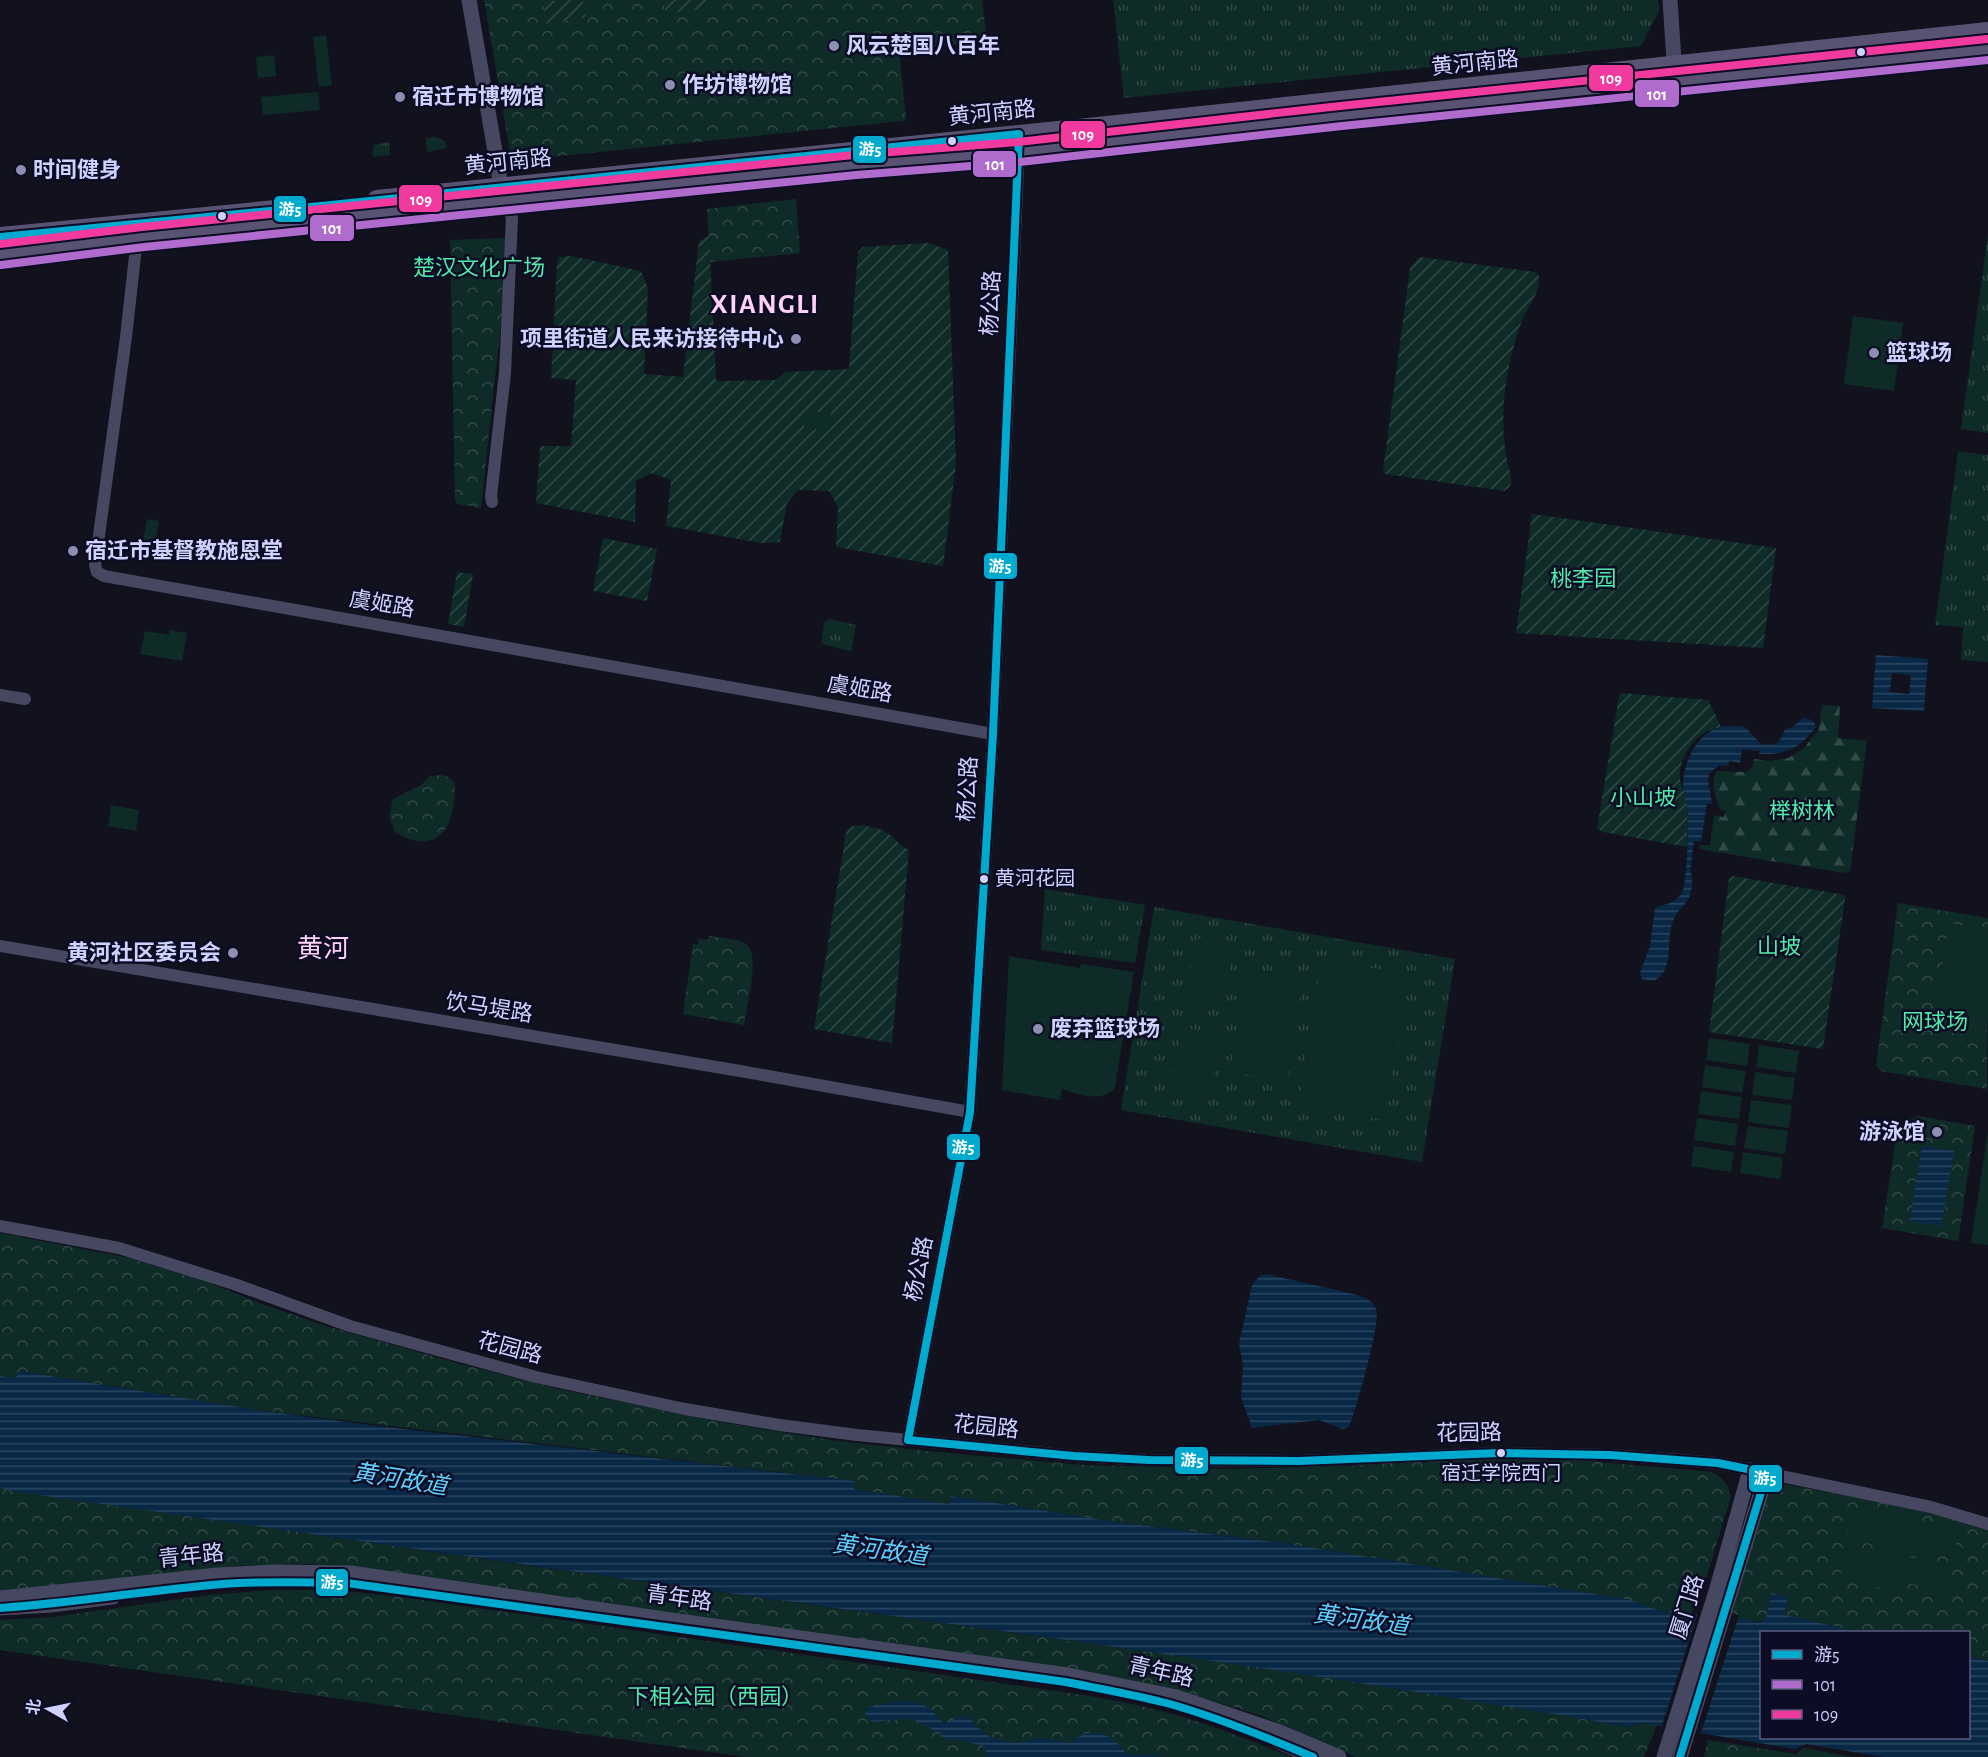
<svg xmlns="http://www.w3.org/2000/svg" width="1988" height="1757" font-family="'Alegreya Sans','Noto Sans SC',sans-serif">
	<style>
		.grass { fill: url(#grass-tufts) }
		.forest { fill: url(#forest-firs) }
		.park { fill: url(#park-crowns) }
		.garden { fill: url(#garden-furrows) }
		.pitch { fill: #0f2b27 }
		.water { fill: url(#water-rules); fill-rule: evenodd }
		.pier { fill: #12121e }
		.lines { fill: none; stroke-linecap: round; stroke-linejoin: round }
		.minor { stroke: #454860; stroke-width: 12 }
		.tertiary { stroke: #454860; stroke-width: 15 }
		.primary { stroke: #595373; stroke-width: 20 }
		.bus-1-casing { stroke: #0c0c24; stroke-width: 12 }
		.bus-2-casing { stroke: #0c0c24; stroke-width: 12 }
		.bus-3-casing { stroke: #0c0c24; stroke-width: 12 }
		.bus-1 { stroke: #00a9ce; stroke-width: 8 }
		.bus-2 { stroke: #b06ccc; stroke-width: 8 }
		.bus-3 { stroke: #f13a9d; stroke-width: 8 }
		.poi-dot { fill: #8d8fb0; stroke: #0c0c24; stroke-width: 2 }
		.bus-dot { fill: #cfd2ff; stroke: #0c0c24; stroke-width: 2 }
		.labels { text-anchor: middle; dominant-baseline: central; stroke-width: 5; stroke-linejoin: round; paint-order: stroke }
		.bus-label { font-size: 20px; fill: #cfd2ff; stroke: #0c0c24; text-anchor: start }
		.poi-label { font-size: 22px; font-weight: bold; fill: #cfd2ff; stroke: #0c0c24; text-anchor: start }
		.street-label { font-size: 22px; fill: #cfd2ff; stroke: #0c0c24 }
		.park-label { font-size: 22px; fill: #50eaa9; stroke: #0c0c24 }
		.water-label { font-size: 24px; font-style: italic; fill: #5dd0ff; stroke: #0c0c24 }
		.quarter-label { font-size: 26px; fill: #ffd1f6; stroke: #0c0c24 }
		.district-label { font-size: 28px; font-weight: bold; letter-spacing: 1.5px; fill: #ffd1f6; stroke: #0c0c24 }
		.line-badge { stroke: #0c0c24; stroke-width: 2 }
		.badge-label { font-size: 16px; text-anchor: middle; font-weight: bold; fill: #fff }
	</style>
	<defs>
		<pattern id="grass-tufts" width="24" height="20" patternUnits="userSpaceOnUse" patternTransform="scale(1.5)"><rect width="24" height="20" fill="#0f2b27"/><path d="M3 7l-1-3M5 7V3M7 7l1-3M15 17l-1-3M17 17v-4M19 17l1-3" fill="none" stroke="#314947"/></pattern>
		<pattern id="forest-firs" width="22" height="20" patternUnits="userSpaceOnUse" patternTransform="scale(1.5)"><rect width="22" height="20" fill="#0f2b27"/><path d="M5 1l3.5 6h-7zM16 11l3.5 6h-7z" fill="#314947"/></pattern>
		<pattern id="park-crowns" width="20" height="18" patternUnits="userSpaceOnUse" patternTransform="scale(1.5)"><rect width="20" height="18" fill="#0f2b27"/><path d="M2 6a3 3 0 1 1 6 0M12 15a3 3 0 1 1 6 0" fill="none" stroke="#314947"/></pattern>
		<pattern id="garden-furrows" width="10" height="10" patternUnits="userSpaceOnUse" patternTransform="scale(1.5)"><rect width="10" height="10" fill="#0f2b27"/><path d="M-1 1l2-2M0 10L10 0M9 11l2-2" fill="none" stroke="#314947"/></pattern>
		<pattern id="water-rules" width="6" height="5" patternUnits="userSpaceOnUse" patternTransform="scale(1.5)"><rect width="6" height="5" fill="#082845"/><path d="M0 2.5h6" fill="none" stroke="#2b4661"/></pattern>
	</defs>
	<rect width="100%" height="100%" fill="#12121e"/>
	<path class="grass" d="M1113 0H1658L1659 11 1641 46 1124 98Z
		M436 137 445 141 446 148 427 152 426 138Z
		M389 142 390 155 374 157 372 155 374 145Z
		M1988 234V433L1961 429Z
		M1958 451 1988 455V662L1961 660 1963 627 1935 625Z
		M829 619 856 625 851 651 821 644 824 623Z
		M1045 889 1145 905 1135 963 1041 950Z
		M1154 907 1455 959 1422 1162 1121 1110Z"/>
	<path class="forest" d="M1822 705 1840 706 1838 738 1867 741 1850 871 1844 873 1699 849 1700 845H1710L1714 815 1724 817 1726 811 1721 810C1715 800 1710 782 1717 771L1746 772 1752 767 1754 759 1770 761 1788 758 1804 748 1819 729Z"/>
	<path class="park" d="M484 0H982L987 41 899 50 906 120 902 121 521 160 512 157 510 152Z
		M796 199 800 253 710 262 707 209Z
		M510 238 481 508 457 504 455 499 450 240Z
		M443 775C448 777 451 778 454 783 456 790 454 800 453 807 448 842 423 850 395 832L389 816 393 799 421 785 430 776Z
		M1898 903 1988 918 1987 1089 1881 1071 1876 1066Z
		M710 936C718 938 740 939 746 944 761 954 746 1008 744 1025L683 1014 693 944 698 945 699 939 708 940Z
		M1918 1116 1975 1126 1958 1241 1882 1228 1898 1126Z
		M0 1233 130 1258 207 1282 262 1304 326 1326 457 1363 559 1389 731 1424 831 1440 926 1451 1083 1465 1235 1469 1349 1466 1446 1459 1588 1461 1712 1472C1723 1478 1728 1483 1731 1496L1705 1582 1700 1580 1692 1614 1661 1611 1631 1600 1283 1543 1115 1522 951 1496 949 1504 853 1489 854 1481 257 1410 21 1371 15 1378 0 1376Z
		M1783 1484C1852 1496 1920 1509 1988 1528V1661L1969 1657 1968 1632H1860L1783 1615 1771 1593 1766 1619C1755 1625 1744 1619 1731 1618L1765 1498 1771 1488Z
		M0 1488 489 1560 1245 1665 1505 1705 1629 1727 1642 1723 1657 1725 1644 1757H1356L1259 1715 1200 1697 1149 1685 350 1567 306 1564 236 1566 190 1570 131 1581 0 1593Z
		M270 1590H335L408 1598 1090 1696C1122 1702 1155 1708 1186 1718 1222 1729 1257 1743 1291 1757H745L0 1650V1620L52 1617 209 1595Z
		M1708 1740 1796 1754 1803 1748 1853 1757H1704Z"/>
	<path class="garden" d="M558 0H583L586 17 547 25 543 3Z
		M663 0H711L712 8 666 14Z
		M709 236 716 381 776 380 785 372 849 369 858 252 863 247 928 243 948 250 956 464 943 566 836 547 838 507 829 491 798 490 787 503 780 542 761 543 666 526 671 480 651 473 636 481 635 522 536 503 540 446H571L576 380 551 378 557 263 559 257 571 256 641 271 648 288 644 374 683 377 699 241Z
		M1419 257 1535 272 1539 276C1541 291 1529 305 1523 318 1513 344 1507 372 1504 399 1503 415 1503 433 1505 449 1506 460 1511 471 1511 481 1511 486 1508 489 1504 491L1385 474 1383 471 1410 268Z
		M1532 514 1776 548 1763 648 1516 633Z
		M603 538 657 549 647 601 593 591Z
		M457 572 473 574 464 627 448 624Z
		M1622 693 1708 700 1721 727C1717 728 1712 729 1708 731 1693 737 1678 761 1680 777 1680 785 1685 792 1686 800 1689 815 1687 831 1687 847L1603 832 1597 828 1619 696Z
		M859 825C869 827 880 827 889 834 896 839 900 846 909 850L892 1043 814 1029 846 833 850 827Z
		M1733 876 1845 895V899L1823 1049 1709 1032 1729 879Z"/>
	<path class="pitch" d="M326 35 332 85 319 87 313 37Z
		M274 55 276 76 258 78 256 57Z
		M318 92 320 110 263 115 261 97Z
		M1853 316 1903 323 1894 391 1844 384Z
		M806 411 831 413 830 430 804 428Z
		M147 519 159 521 152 558 140 556Z
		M170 630 187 633 182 661 140 654 145 631 169 635Z
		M111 805 139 810 136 831 108 826Z
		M1949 923 1988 930V1019L1985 1037 1932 1029Z
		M1196 938 1234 944 1224 1005 1186 999Z
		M1009 956 1080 968 1081 964 1134 972 1115 1087C1104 1103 1078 1095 1062 1089L1060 1100 1002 1090Z
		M1322 960 1409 974 1385 1120 1298 1106Z
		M1245 970 1303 978 1288 1080 1230 1072Z
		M1181 1027 1221 1034 1210 1094 1171 1087Z
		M1709 1038 1750 1044 1747 1066 1706 1060Z
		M1759 1045 1799 1051 1796 1073 1756 1067Z
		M1705 1065 1746 1071 1742 1093 1702 1087Z
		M1755 1072 1795 1078 1792 1100 1752 1095Z
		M1701 1091 1742 1097 1739 1119 1698 1114Z
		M1751 1100 1792 1105 1789 1128 1748 1122Z
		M1697 1118 1738 1124 1735 1146 1694 1140Z
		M1748 1126 1788 1131 1785 1154 1744 1148Z
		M1988 1131V1245L1971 1243Z
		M1694 1146 1734 1152 1731 1172 1691 1166Z
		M1743 1152 1783 1158 1780 1179 1740 1173Z
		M1852 1508 1914 1518V1525L1958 1532 1954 1557 1847 1540Z
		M1845 1547 1952 1564 1948 1590 1906 1583 1904 1591 1840 1581Z"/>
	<path class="water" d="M1876 655 1928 659 1924 711 1872 708ZM1892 673 1911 675 1909 694 1890 692Z
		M1803 718C1810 719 1814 719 1816 727 1799 749 1787 755 1759 754L1760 751 1742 749 1740 763 1729 761 1728 766 1720 765 1709 773 1708 779 1712 804H1707L1701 841H1694L1690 871C1693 875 1692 879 1692 884 1691 905 1680 904 1673 921 1665 940 1676 969 1654 981L1642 979 1640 973 1650 946 1655 908C1668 903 1679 903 1684 887 1688 864 1687 840 1688 817 1688 806 1683 795 1683 785 1683 763 1698 731 1722 727 1729 725 1737 726 1745 727L1761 744C1777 746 1779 744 1785 729L1792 727Z
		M1922 1146 1954 1151 1941 1226 1910 1221Z
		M1266 1274 1358 1295C1366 1298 1373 1301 1376 1309 1381 1324 1356 1409 1349 1427L1343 1429 1319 1420 1252 1428 1241 1397 1243 1365 1239 1344 1252 1285 1260 1276Z
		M20 1371 257 1410 369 1425 854 1481V1489L949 1504 951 1496 1115 1522 1283 1543 1631 1600 1661 1611 1743 1618 1754 1622H1760L1766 1619 1771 1593 1788 1597 1784 1615 1860 1632H1762V1738H1968L1969 1657 1988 1661V1757H1883L1806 1744 1795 1749 1642 1723 1629 1727C1344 1677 1057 1639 771 1599 519 1565 268 1527 17 1492L0 1488V1376L15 1378Z
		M902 1701C911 1702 923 1703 930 1709 936 1714 938 1719 944 1723L966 1715C973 1720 976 1727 983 1732 992 1740 1012 1743 1024 1742 1029 1741 1033 1738 1038 1738 1043 1737 1063 1742 1071 1743 1083 1730 1099 1730 1114 1740 1119 1744 1123 1751 1128 1754 1139 1757 1150 1750 1160 1757H988L983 1746 960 1740H947L940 1733 910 1718 873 1722 865 1714 868 1707Z"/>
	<path class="pier" d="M1698 1612 1739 1615 1700 1736 1661 1729Z"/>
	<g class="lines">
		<path class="minor" d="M137 238 126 337 95 565 97 572 104 576 993 734
			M492 502 491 496 505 373 512 217 503 201
			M0 695 25 699
			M0 946 740 1071 970 1112
			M0 1226 119 1248 234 1284 350 1326 536 1377 685 1409 780 1425 857 1435 1074 1456 1149 1460 1299 1461 1499 1453 1610 1455 1681 1460 1718 1463 1931 1507 1988 1524
			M908 1440 970 1112 993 734 1019 146"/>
		<path class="tertiary" d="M469 0 503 198
			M1670 0 1675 76
			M0 1598 217 1575 274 1572 351 1573 678 1621 1068 1675 1177 1697 1277 1731 1339 1757
			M0 1608 51 1605 113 1597
			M1279 1742 1313 1757
			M1664 1757 1717 1588 1750 1470
			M1680 1757 1767 1473"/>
		<path class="primary" d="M377 200 1117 125 1988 32
			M0 237 276 210
			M0 255 143 237 855 165 1019 152 1341 116 1988 49"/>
		<g class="bus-1-casing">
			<path id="bus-1" d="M0 237 331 205 1019 134 993 734 970 1112 908 1440 1074 1456 1149 1460 1299 1461 1499 1453 1610 1455 1718 1463 1767 1473 1680 1757
				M0 1608C75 1603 149 1590 223 1584 264 1581 306 1582 347 1583L1066 1682C1101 1689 1136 1695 1170 1704 1219 1718 1266 1737 1313 1757"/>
		</g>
		<g class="bus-2-casing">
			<path id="bus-2" d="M1 265 144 247 856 175 1020 162 1342 126 1988 60"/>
		</g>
		<g class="bus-3-casing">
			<path id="bus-3" d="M0 244 142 227 854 155 1018 142 1340 106 1987 39"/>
		</g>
		<use href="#bus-1" class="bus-1"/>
		<use href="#bus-2" class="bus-2"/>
		<use href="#bus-3" class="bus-3"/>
	</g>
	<g class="poi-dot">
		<circle cx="834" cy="46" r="6"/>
		<circle cx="670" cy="85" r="6"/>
		<circle cx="400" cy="97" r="6"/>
		<circle cx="21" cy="170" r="6"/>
		<circle cx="796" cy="339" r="6"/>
		<circle cx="1874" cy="353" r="6"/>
		<circle cx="73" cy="551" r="6"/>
		<circle cx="233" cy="953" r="6"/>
		<circle cx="1038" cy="1029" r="6"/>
		<circle cx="1937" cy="1132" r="6"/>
	</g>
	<g class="bus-dot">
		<circle cx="1861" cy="52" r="5"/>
		<circle cx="952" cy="141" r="5"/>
		<circle cx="222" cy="216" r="5"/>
		<circle cx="984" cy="879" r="5"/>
		<circle cx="1501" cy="1453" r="5"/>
	</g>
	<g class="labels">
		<g class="bus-label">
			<text x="995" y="879">黄河花园</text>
			<text x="1501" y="1474" text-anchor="middle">宿迁学院西门</text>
		</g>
		<g class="poi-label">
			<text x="846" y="46">风云楚国八百年</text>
			<text x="682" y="85">作坊博物馆</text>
			<text x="412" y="97">宿迁市博物馆</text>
			<text x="33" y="170">时间健身</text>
			<text x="784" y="339" text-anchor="end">项里街道人民来访接待中心</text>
			<text x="1886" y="353">篮球场</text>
			<text x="85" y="551">宿迁市基督教施恩堂</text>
			<text x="221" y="953" text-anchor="end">黄河社区委员会</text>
			<text x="1050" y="1029">废弃篮球场</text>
			<text x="1925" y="1132" text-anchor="end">游泳馆</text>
		</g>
		<g class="street-label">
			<text transform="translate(1475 63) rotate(-6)">黄河南路</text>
			<text transform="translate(992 113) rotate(-6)">黄河南路</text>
			<text transform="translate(508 162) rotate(-6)">黄河南路</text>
			<text transform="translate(991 303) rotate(-87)">杨公路</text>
			<text transform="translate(382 604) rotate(10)">虞姬路</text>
			<text transform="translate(860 689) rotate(10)">虞姬路</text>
			<text transform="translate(968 789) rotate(-87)">杨公路</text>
			<text transform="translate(489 1008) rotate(9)">饮马堤路</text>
			<text transform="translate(919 1269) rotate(-79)">杨公路</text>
			<text transform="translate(510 1348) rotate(15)">花园路</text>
			<text transform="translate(986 1427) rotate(6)">花园路</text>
			<text transform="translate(1469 1433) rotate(-1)">花园路</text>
			<text transform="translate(191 1556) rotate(-6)">青年路</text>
			<text transform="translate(679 1598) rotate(8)">青年路</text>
			<text transform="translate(1687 1607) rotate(-73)">厦门路</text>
			<text transform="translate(1161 1672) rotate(13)">青年路</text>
		</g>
		<g class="park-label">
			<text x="479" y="268">楚汉文化广场</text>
			<text x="1583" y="579">桃李园</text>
			<text x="1643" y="798">小山坡</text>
			<text x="1802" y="811">榉树林</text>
			<text x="1779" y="947">山坡</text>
			<text x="1935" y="1022">网球场</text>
			<text x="715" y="1697">下相公园（西园）</text>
		</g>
		<g class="water-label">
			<text transform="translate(400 1480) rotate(9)">黄河故道</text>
			<text transform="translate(880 1551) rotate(8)">黄河故道</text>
			<text transform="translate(1361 1621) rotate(8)">黄河故道</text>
		</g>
		<g class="quarter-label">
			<text x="323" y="949">黄河</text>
		</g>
		<g class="district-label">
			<text x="765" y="305">XIANGLI</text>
		</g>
	</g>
	<g class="line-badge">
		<rect x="1588" y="64" width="46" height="28" rx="6" fill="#f13a9d"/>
		<rect x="1634" y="79" width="46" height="29" rx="6" fill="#b06ccc"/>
		<rect x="1060" y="120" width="46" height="29" rx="6" fill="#f13a9d"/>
		<rect x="852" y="135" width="35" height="29" rx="6" fill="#00a9ce"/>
		<rect x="972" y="150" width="45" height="28" rx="6" fill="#b06ccc"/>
		<rect x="398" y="184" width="45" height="29" rx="6" fill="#f13a9d"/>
		<rect x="273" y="195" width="34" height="28" rx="6" fill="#00a9ce"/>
		<rect x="309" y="214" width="46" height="28" rx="6" fill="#b06ccc"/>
		<rect x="983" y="552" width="35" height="28" rx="6" fill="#00a9ce"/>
		<rect x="946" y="1133" width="35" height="28" rx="6" fill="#00a9ce"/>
		<rect x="1174" y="1446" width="35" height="29" rx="6" fill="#00a9ce"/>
		<rect x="1748" y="1464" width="35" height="29" rx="6" fill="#00a9ce"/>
		<rect x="315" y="1568" width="34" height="29" rx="6" fill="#00a9ce"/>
	</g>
	<g class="badge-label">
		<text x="1611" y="84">109</text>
		<text x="1657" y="100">101</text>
		<text x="1083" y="140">109</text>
		<text x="870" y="155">游5</text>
		<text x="995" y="170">101</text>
		<text x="421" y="205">109</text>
		<text x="290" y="215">游5</text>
		<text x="332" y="234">101</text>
		<text x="1000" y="572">游5</text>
		<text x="963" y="1153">游5</text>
		<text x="1192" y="1466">游5</text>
		<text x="1765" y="1484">游5</text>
		<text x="332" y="1588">游5</text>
	</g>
	<rect x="1760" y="1631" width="210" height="108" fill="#0c0c24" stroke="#5a5b7c" stroke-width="1.5"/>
	<rect x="1772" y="1650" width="30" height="9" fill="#00a9ce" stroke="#5a5b7c" stroke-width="1.5"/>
	<text x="1814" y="1661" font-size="18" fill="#cfd2ff">游5</text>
	<rect x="1772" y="1680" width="30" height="9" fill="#b06ccc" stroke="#5a5b7c" stroke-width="1.5"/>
	<text x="1814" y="1691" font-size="18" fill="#cfd2ff">101</text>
	<rect x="1772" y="1710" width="30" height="9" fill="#f13a9d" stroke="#5a5b7c" stroke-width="1.5"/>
	<text x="1814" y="1721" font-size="18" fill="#cfd2ff">109</text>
	<g transform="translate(48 1709) rotate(279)" stroke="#0c0c24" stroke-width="4.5" paint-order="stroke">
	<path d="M0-4.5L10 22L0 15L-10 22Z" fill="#cfd2ff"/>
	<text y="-9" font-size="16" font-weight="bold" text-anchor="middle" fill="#cfd2ff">北</text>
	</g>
</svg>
